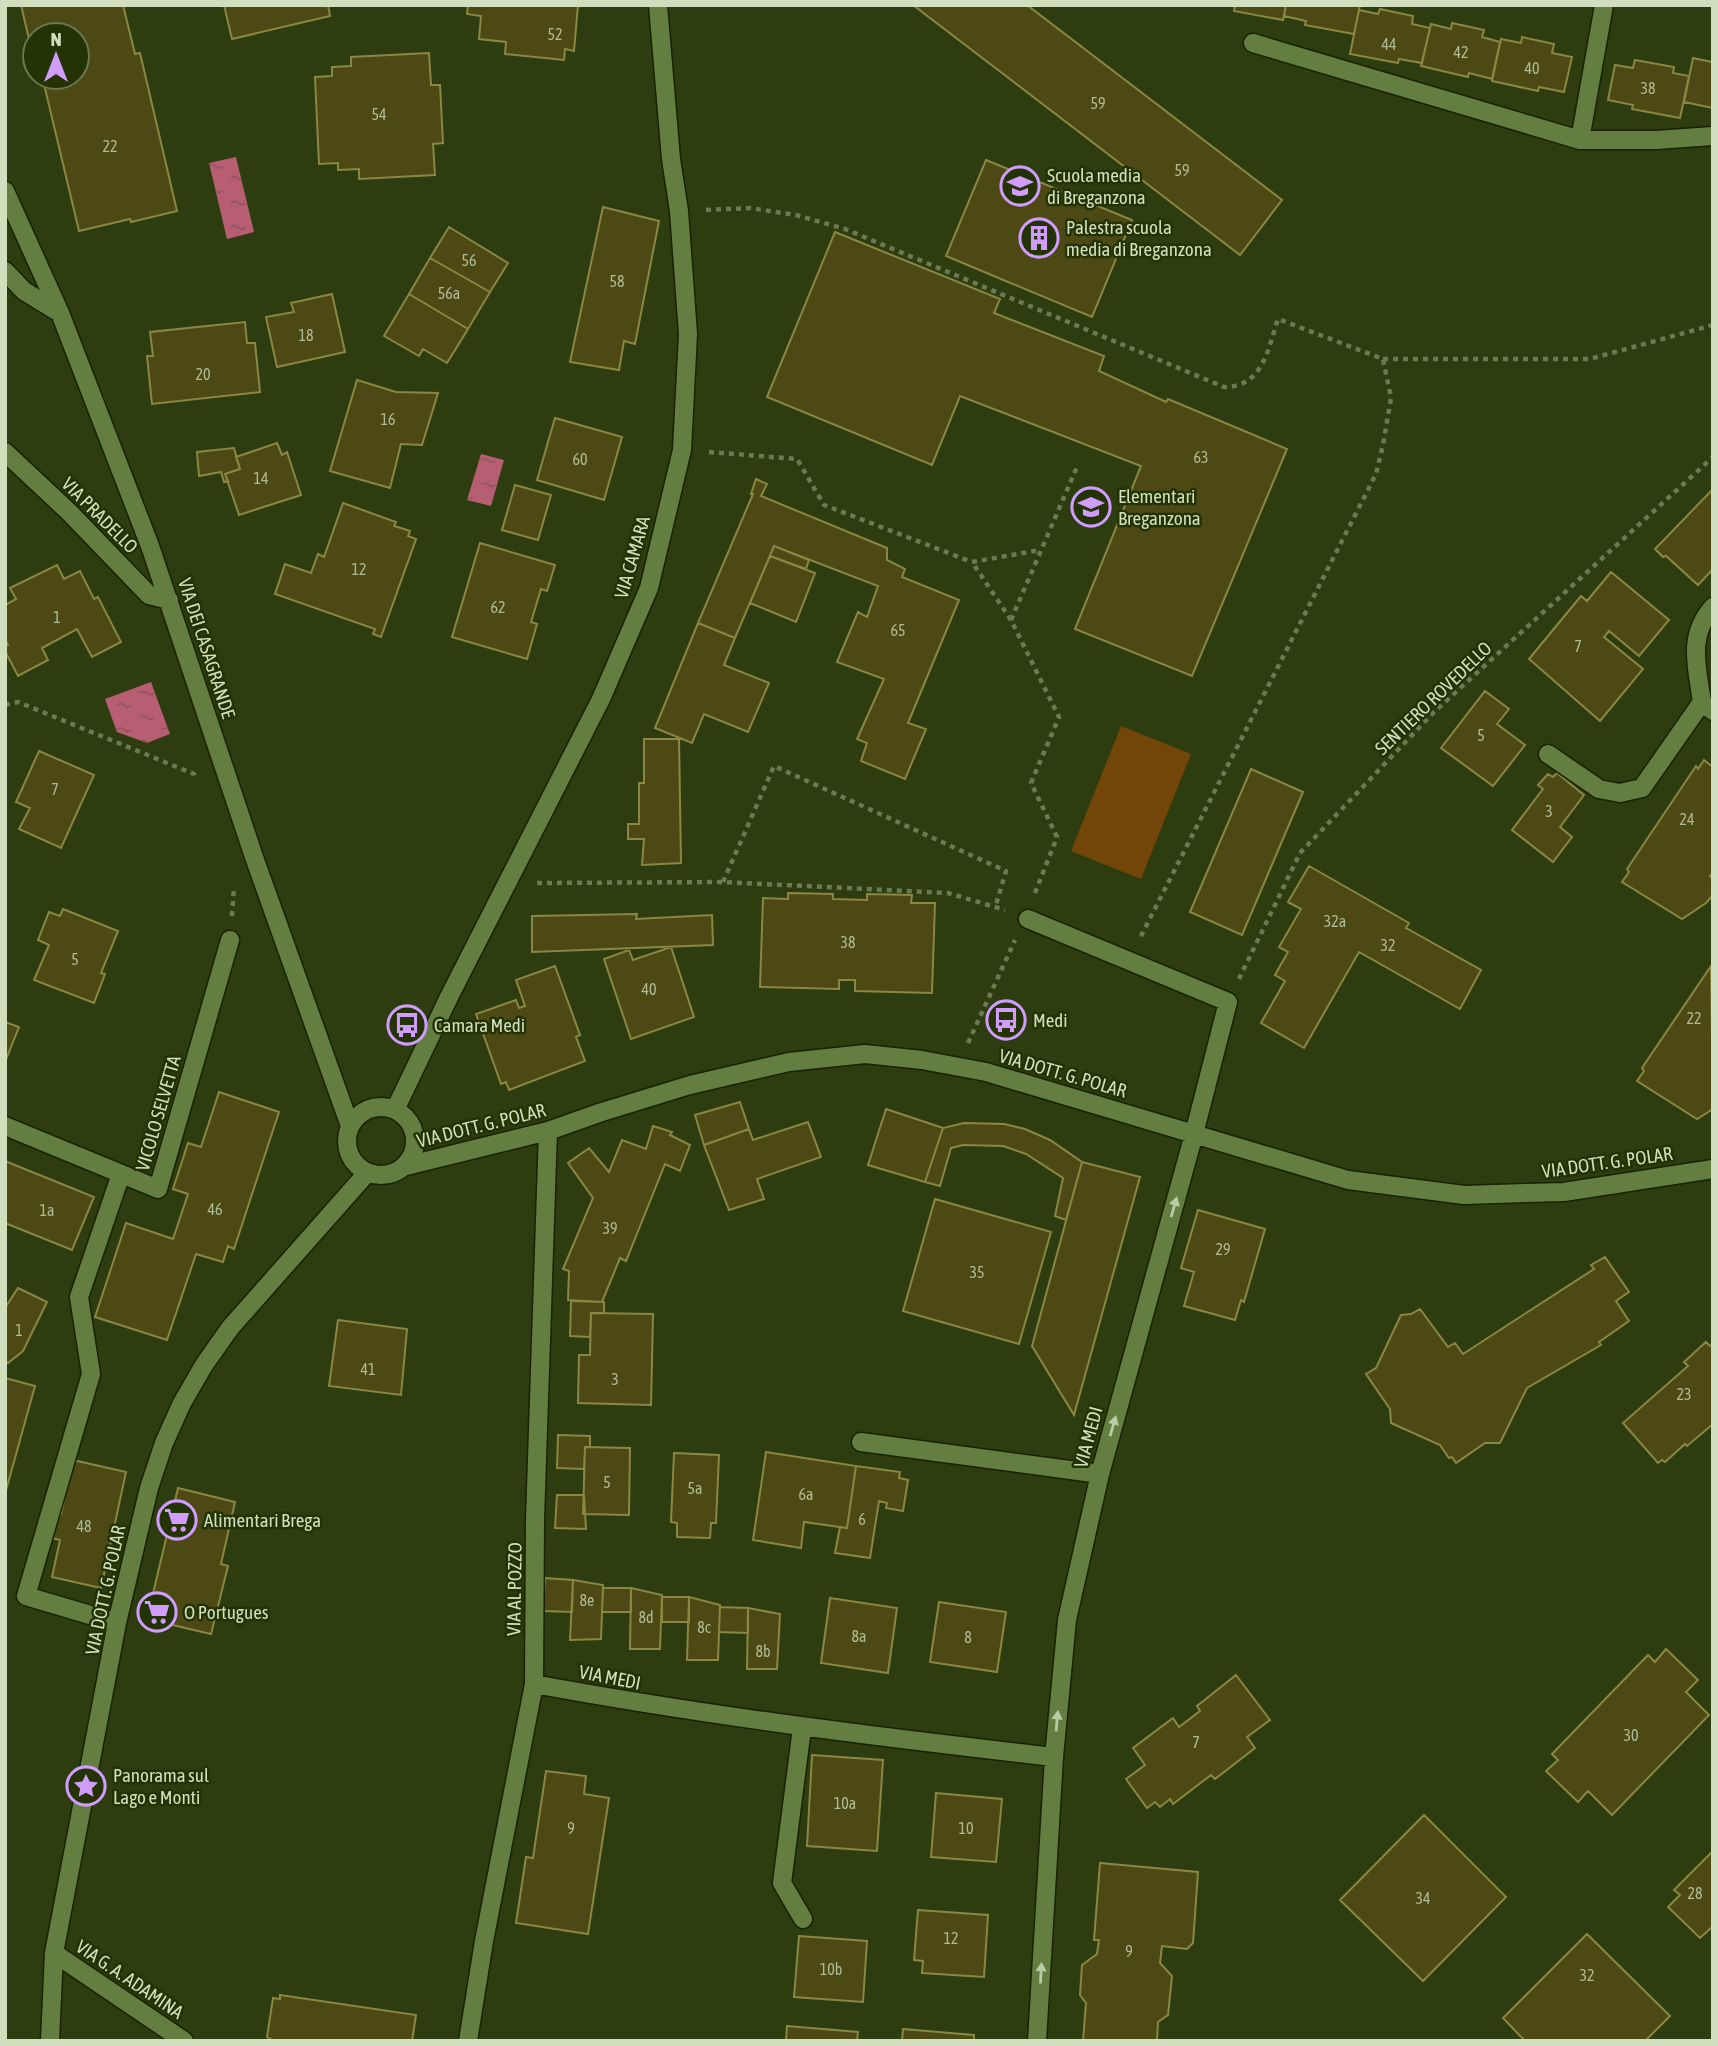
<svg xmlns="http://www.w3.org/2000/svg" width="1718" height="2046" font-family="'Asap Condensed',sans-serif">
	<style>
		.grass { fill: #724609 }
		.water { fill: url(#water-ripples) }
		.building { fill: #4c4914; stroke: #8a8743; stroke-width: 2 }
		.lines { fill: none; stroke-linecap: round; stroke-linejoin: round }
		.minor-casing { stroke: #172303; stroke-width: 21 }
		.path { stroke: #6b7a52; stroke-width: 4.5; stroke-dasharray: 5 5; stroke-linecap: butt }
		.minor { stroke: #647d40; stroke-width: 18 }
		.oneway { fill: #bbcba6 }
		.labels { text-anchor: middle; dominant-baseline: central; stroke-width: 5; stroke-linejoin: round; paint-order: stroke }
		.number-label { font-size: 16px; fill: #b0ba94 }
		.poi-label { font-size: 19px; fill: #d1dfbf; stroke: #233303; text-anchor: start }
		.street-label { font-size: 19px; fill: #d1dfbf; stroke: #233303 }
	</style>
	<defs>
		<pattern id="water-ripples" width="26" height="14" patternUnits="userSpaceOnUse" patternTransform="scale(1.75)"><rect width="26" height="14" fill="#b75e72"/><path d="M2 4q2-2 4 0t4 0M15 11q2-2 4 0t4 0" fill="none" stroke="#8d555e"/></pattern>
	</defs>
	<rect width="100%" height="100%" fill="#2d3d0f"/>
	<path class="grass" d="M1121 726 1191 754 1141 879 1071 851Z"/>
	<path class="water" d="M236 157 254 232 227 239 209 163Z
		M481 454 504 460 491 506 467 500Z
		M151 682 170 734 147 743 117 732 105 699Z"/>
	<path class="building" d="M21 5H123L135 54 140 53 177 211 131 222 130 219 79 231 43 80 39 81 38 77H77V35H35V65Z
		M224 5H328L330 16 232 39Z
		M468 5H578L574 51 565 49 564 60 505 54 506 42 479 39 481 16 467 14Z
		M913 5H1027L1282 200 1240 255Z
		M1235 5H1286L1283 20 1234 11Z
		M1286 5H1360L1354 34 1305 25 1306 21 1284 16Z
		M1380 9 1413 16 1412 24 1430 28 1422 63 1399 59 1398 63 1350 54 1359 10 1378 14Z
		M1452 23 1484 30 1482 37 1500 42 1492 79 1469 73 1468 77 1421 66 1431 24 1451 29Z
		M1522 37 1554 44 1552 53 1572 57 1564 92 1539 87 1538 91 1492 81 1501 39 1521 43Z
		M429 53 431 85H440L443 143 433 144 435 175 359 179V169L338 170V163L319 164 315 77 332 76V67L351 66V57Z
		M1693 58 1712 62 1713 60V108L1684 102Z
		M1635 60 1674 67 1673 73 1689 76 1680 118 1632 109 1633 105 1608 100 1615 65 1633 68Z
		M986 160 1132 220 1092 317 946 256Z
		M603 207 659 221 635 344 624 341 619 370 570 362Z
		M449 227 508 263 490 292 430 258Z
		M835 232 1000 299 994 313 1104 356 1099 371 1166 402 1168 399 1287 449 1192 676 1075 629 1141 466 960 396 932 465 767 397Z
		M430 258 490 292 468 329 409 294Z
		M332 294 345 352 277 367 266 317 294 312 291 303Z
		M409 294 468 329 447 363 423 349 419 356 384 336Z
		M245 322 247 343H255L260 392 152 404 147 356H153L150 332Z
		M357 380 396 392 438 393 422 445 401 444 390 488 330 471Z
		M555 418 622 437 604 500 537 480Z
		M277 443 282 455 287 452 301 495 239 515 225 474 240 469 236 457Z
		M234 448 240 469 225 474 228 481 224 482 221 472 199 476 197 452Z
		M756 479 767 484 761 496 887 548V560L905 569 902 577 959 600 908 723 926 729 905 779 861 761 867 743 857 739 884 679 837 662 858 612 867 617 878 586 774 546 735 638 698 623 753 494H751Z
		M515 485 551 495 538 540 502 530Z
		M1713 489V569L1698 585 1666 556 1663 557 1655 549Z
		M343 503 396 522 394 526 410 531 408 536 416 539 381 637 373 634 375 629 275 594 285 564 311 573 318 554 324 557Z
		M480 543 555 565 547 591 541 589 531 622 537 624 527 659 452 637Z
		M774 546 809 560 806 569 770 556Z
		M770 556 815 573 796 622 750 603Z
		M57 565 64 579 80 571 94 599 98 597 121 642 92 657 77 629 42 648 48 660 18 676 5 651V647L8 645 5 639V605L16 599 10 588Z
		M1611 572 1669 620 1639 656 1609 631 1604 637 1643 669 1600 721 1529 659 1581 596 1587 601Z
		M698 623 735 638 724 665 769 683 748 732 704 714 692 743 655 728Z
		M1485 691 1509 709 1497 724 1525 745 1493 786 1441 748Z
		M644 739H679L681 863 642 865 644 839H628V824H639V783H644Z
		M39 751 94 775 61 848 19 829 30 808 16 802Z
		M1704 760 1713 767V872L1710 876 1713 878V895L1706 903 1682 919 1622 882 1629 872 1627 869 1696 766 1698 769Z
		M1251 769 1303 792 1242 935 1190 912Z
		M1557 773 1584 795 1560 827 1572 837 1553 862 1512 830 1543 789 1538 785 1548 774 1553 777Z
		M1309 866 1409 923 1406 928 1481 970 1460 1009 1359 952 1304 1048 1261 1023 1285 981 1275 975 1288 952 1279 947 1301 909 1288 902Z
		M788 893 833 894V899L867 900V894L912 895 911 903H935L932 993 855 991V980H839V989L760 987 763 898 788 899Z
		M63 909 118 931 101 973 105 974 94 1003 34 980 49 945 38 940 49 912 60 916Z
		M637 914 636 919 712 915 713 945 532 952V916Z
		M671 947 694 1017 631 1039 604 959 629 950 633 960Z
		M555 966 580 1035 576 1037 585 1061 509 1090 506 1082 501 1084 476 1014 516 1000 519 1008 525 1006 516 980Z
		M1711 966 1713 1109 1697 1119 1637 1081 1644 1071 1642 1068Z
		M5 1022 19 1027 5 1062Z
		M219 1092 279 1112 234 1249 228 1246 223 1262 196 1254 167 1340 95 1317 126 1223 173 1239 188 1194 173 1189 188 1143 201 1147Z
		M740 1102 749 1129 704 1145 695 1115Z
		M886 1109 943 1128 925 1182 868 1165Z
		M808 1122 821 1157 757 1179 764 1199 729 1210 704 1145 749 1129 753 1140Z
		M964 1123 1004 1124 1025 1129 1050 1140 1082 1162 1066 1220 1055 1216 1063 1178 1026 1154 1003 1146 963 1145 951 1148 940 1186 925 1182 943 1128Z
		M653 1126 672 1132 670 1135 690 1145 680 1171 665 1164 626 1261 620 1258 602 1302 568 1300 569 1271 563 1269 593 1198 568 1163 589 1148 609 1172 622 1140 646 1149Z
		M5 1161 94 1197 72 1250 5 1223Z
		M1082 1162 1140 1177 1074 1415 1032 1346Z
		M935 1199 1051 1232 1019 1344 903 1311Z
		M1198 1210 1265 1229 1244 1302 1241 1300 1235 1320 1184 1306 1194 1272 1181 1268Z
		M1605 1257 1629 1292 1616 1301 1629 1321 1599 1342 1601 1345 1527 1388 1500 1443H1485L1456 1463 1452 1457 1449 1458 1440 1445 1391 1423 1390 1409 1366 1374 1376 1368 1401 1315 1411 1314 1420 1309 1448 1347 1455 1343 1463 1354 1594 1269 1591 1265Z
		M18 1288 47 1302 23 1351 8 1363 5 1361V1308Z
		M571 1301 604 1302V1313H591L590 1337 570 1336Z
		M591 1313 653 1314 651 1405 578 1403 579 1355H590Z
		M338 1320 407 1329 401 1395 329 1386Z
		M1706 1342 1710 1346 1713 1344V1424L1687 1446 1685 1444 1665 1462 1662 1460 1658 1463 1623 1423 1688 1366 1684 1362Z
		M5 1378 35 1386 5 1494Z
		M558 1435 590 1436V1447H585L584 1469 557 1468Z
		M585 1447 630 1448 629 1515 583 1514Z
		M766 1452 856 1466 847 1528 804 1522 801 1548 753 1540Z
		M674 1453 719 1455 716 1523H711L710 1538 677 1537V1523L671 1522Z
		M73 1460 126 1472 101 1588 52 1577 60 1540 52 1538 57 1513 61 1514Z
		M856 1466 900 1472 899 1478 908 1480 903 1511 886 1508 887 1503 879 1501 870 1558 835 1553 840 1527 847 1528Z
		M178 1488 235 1502 221 1564 228 1566 211 1634 147 1619Z
		M557 1495H584L586 1529 555 1528Z
		M545 1578 573 1580 572 1612 543 1611Z
		M573 1580 603 1585 601 1639 570 1640Z
		M603 1588H631V1612H602Z
		M631 1588 662 1595 660 1649H630Z
		M662 1597H689V1622H662Z
		M689 1597 720 1605 718 1660H687Z
		M830 1598 897 1608 888 1673 821 1663Z
		M939 1602 1006 1612 997 1672 930 1662Z
		M720 1607 748 1608V1633L719 1632Z
		M748 1608 780 1614 777 1669H747Z
		M1666 1649 1698 1680 1686 1692 1709 1715 1612 1815 1588 1791 1578 1802 1546 1771 1558 1760 1552 1754 1648 1655 1655 1662Z
		M1236 1675 1270 1720 1247 1737 1255 1748 1215 1779 1211 1775 1173 1804 1170 1799 1160 1807 1155 1802 1147 1808 1126 1779 1145 1765 1133 1748 1173 1718 1179 1727 1200 1711 1197 1706Z
		M812 1755 883 1760 877 1851 807 1846Z
		M546 1771 586 1776 584 1794 609 1798 588 1934 516 1923 526 1857 533 1858Z
		M936 1793 1002 1799 996 1862 931 1857Z
		M1424 1815 1506 1897 1423 1981 1340 1900Z
		M1713 1851V1930L1711 1928 1700 1938 1668 1907 1680 1895 1674 1890Z
		M1100 1863 1198 1872 1193 1943 1187 1949 1162 1946 1160 1963 1172 1976 1168 2015 1158 2022 1157 2041H1083L1086 2003 1080 1995 1082 1965 1097 1954 1099 1940H1094Z
		M918 1910 988 1915 984 1977 922 1973 923 1961 914 1960Z
		M1587 1934 1670 2016 1645 2041H1525L1503 2018Z
		M799 1936 867 1941 863 2002 794 1997Z
		M280 1995 416 2015 412 2041H274L267 2037 273 1998 280 1999Z
		M787 2026 858 2032 857 2041H786Z
		M903 2029 974 2035V2041H902Z"/>
	<g class="lines">
		<g class="minor-casing">
			<path id="minor" d="M1604 5 1580 140H1656L1713 136
				M1253 43 1580 140
				M5 191 60 313 150 546 254 857 350 1126
				M5 271 24 291 60 313
				M5 452 69 512 149 595 169 600
				M1713 607C1687 636 1697 667 1702 702L1713 711
				M1548 754 1599 789 1620 793 1642 788 1702 702
				M1028 919 1228 1002 1194 1134 1100 1474 1067 1620 1054 1757 1037 2041
				M347 1141a34 34 0 1 1 68 0a34 34 0 1 1-68 0Z
				M395 1110 449 997 601 699 649 588 682 450 688 334 679 211 671 159 658 5
				M5 1126 158 1189 230 940
				M406 1166 548 1131 602 1112 690 1085 789 1062 865 1054 922 1060 986 1072 1348 1180 1464 1195 1526 1193 1564 1192 1713 1169
				M861 1442 1100 1474
				M117 1623 26 1596 91 1374 79 1297 121 1174
				M534 1684C707 1716 879 1737 1054 1757
				M802 1728 782 1883 803 1919
				M54 1953 184 2041
				M50 2041 54 1953 117 1623 149 1488 164 1443 182 1403 204 1365 230 1328 367 1173
				M468 2041 484 1941 534 1684 535 1519 548 1131"/>
		</g>
		<path class="path" d="M706 210 750 208 796 215 845 229 1224 387C1263 387 1268 349 1278 319L1383 359 1391 398 1383 445 1376 474 1140 938
			M1383 359H1590L1713 325
			M709 452 797 459 824 505 972 562
			M1011 620 972 562 1040 550
			M5 705 18 702 194 774 196 779
			M723 882 774 766 1006 871 995 908
			M537 883 723 882 948 893 1005 910
			M1035 893 1057 837 1031 783 1059 717 1011 620 1077 467
			M232 916 234 886
			M1239 979 1300 853 1434 712 1713 457
			M968 1043 1015 940"/>
		<use href="#minor" class="minor"/>
	</g>
	<defs><path id="oneway-solid" d="M-6-.8H1V-3.2L6.5 0L1 3.2V.8H-6Z" transform="scale(1.75)"/></defs>
	<g class="oneway">
		<use href="#oneway-solid" transform="translate(1174 1207) rotate(-74)"/>
		<use href="#oneway-solid" transform="translate(1113 1426) rotate(-74)"/>
		<use href="#oneway-solid" transform="translate(1057 1721) rotate(-85)"/>
		<use href="#oneway-solid" transform="translate(1041 1973) rotate(-87)"/>
	</g>
	<defs>
		<g id="school-ring" transform="scale(2.0125)"><circle r="9.5" fill="#233303" stroke="#d09dff" stroke-width="1.5"/><path d="M0-5L7-2L0 1L-7-2ZM-4 1L0 2.5L4 1V4Q0 6-4 4Z" fill="#d09dff"/></g>
		<g id="building-ring" transform="scale(2.0125)"><circle r="9.5" fill="#233303" stroke="#d09dff" stroke-width="1.5"/><path d="M-4-6H4V6H1V3H-1V6H-4ZM-2.5-4.3h1.7v1.8h-1.7ZM.8-4.3h1.7v1.8H.8ZM-2.5-1h1.7V.8h-1.7ZM.8-1h1.7V.8H.8Z" fill="#d09dff"/></g>
		<g id="bus-ring" transform="scale(2.0125)"><circle r="9.5" fill="#233303" stroke="#d09dff" stroke-width="1.5"/><path d="M-5-6H5V4H4V6H2V4H-2V6H-4V4H-5ZM-3.5-4V0h7V-4ZM-3.5 1.2v1.5H-2V1.2ZM2 1.2v1.5H3.5V1.2Z" fill="#d09dff"/></g>
		<g id="supermarket-ring" transform="scale(2.0125)"><circle r="9.5" fill="#233303" stroke="#d09dff" stroke-width="1.5"/><path d="M-6-5.5h2.5l.6 2H6L4.5 2H-2.5L-4.4-4H-6ZM-1.5 3.2a1.3 1.3 0 1 0 .1 0ZM3 3.2a1.3 1.3 0 1 0 .1 0Z" fill="#d09dff"/></g>
		<g id="sight-ring" transform="scale(2.0125)"><circle r="9.5" fill="#233303" stroke="#d09dff" stroke-width="1.5"/><path d="M0-6L1.8-2.2L6-1.7L2.9 1.2L3.7 5.4L0 3.3L-3.7 5.4L-2.9 1.2L-6-1.7L-1.8-2.2Z" fill="#d09dff"/></g>
	</defs>
	<g fill-rule="evenodd">
		<use href="#school-ring" x="1020" y="186"/>
		<use href="#building-ring" x="1039" y="238"/>
		<use href="#school-ring" x="1091" y="507"/>
		<use href="#bus-ring" x="1006" y="1020"/>
		<use href="#bus-ring" x="407" y="1025"/>
		<use href="#supermarket-ring" x="177" y="1520"/>
		<use href="#supermarket-ring" x="157" y="1612"/>
		<use href="#sight-ring" x="86" y="1786"/>
	</g>
	<g class="labels">
		<g class="number-label">
			<text x="555" y="34">52</text>
			<text x="1389" y="44">44</text>
			<text x="1461" y="52">42</text>
			<text x="1532" y="68">40</text>
			<text x="1648" y="88">38</text>
			<text x="1098" y="103">59</text>
			<text x="379" y="114">54</text>
			<text x="110" y="146">22</text>
			<text x="1182" y="170">59</text>
			<text x="469" y="260">56</text>
			<text x="617" y="281">58</text>
			<text x="449" y="293">56a</text>
			<text x="306" y="335">18</text>
			<text x="203" y="374">20</text>
			<text x="388" y="419">16</text>
			<text x="1201" y="457">63</text>
			<text x="580" y="459">60</text>
			<text x="261" y="478">14</text>
			<text x="359" y="569">12</text>
			<text x="498" y="607">62</text>
			<text x="57" y="617">1</text>
			<text x="898" y="630">65</text>
			<text x="1578" y="646">7</text>
			<text x="1481" y="735">5</text>
			<text x="55" y="789">7</text>
			<text x="1549" y="811">3</text>
			<text x="1687" y="819">24</text>
			<text x="1335" y="921">32a</text>
			<text x="848" y="942">38</text>
			<text x="1388" y="945">32</text>
			<text x="75" y="959">5</text>
			<text x="649" y="989">40</text>
			<text x="1694" y="1018">22</text>
			<text x="215" y="1209">46</text>
			<text x="47" y="1210">1a</text>
			<text x="610" y="1228">39</text>
			<text x="1223" y="1249">29</text>
			<text x="977" y="1272">35</text>
			<text x="19" y="1330">1</text>
			<text x="368" y="1369">41</text>
			<text x="615" y="1379">3</text>
			<text x="1684" y="1394">23</text>
			<text x="607" y="1482">5</text>
			<text x="695" y="1488">5a</text>
			<text x="806" y="1494">6a</text>
			<text x="862" y="1519">6</text>
			<text x="84" y="1526">48</text>
			<text x="587" y="1600">8e</text>
			<text x="646" y="1617">8d</text>
			<text x="704" y="1627">8c</text>
			<text x="859" y="1636">8a</text>
			<text x="968" y="1637">8</text>
			<text x="763" y="1651">8b</text>
			<text x="1631" y="1735">30</text>
			<text x="1196" y="1742">7</text>
			<text x="845" y="1803">10a</text>
			<text x="571" y="1828">9</text>
			<text x="966" y="1828">10</text>
			<text x="1695" y="1893">28</text>
			<text x="1423" y="1898">34</text>
			<text x="951" y="1938">12</text>
			<text x="1129" y="1951">9</text>
			<text x="831" y="1969">10b</text>
			<text x="1587" y="1975">32</text>
		</g>
		<g class="poi-label">
			<text x="1047" y="175">Scuola media<tspan x="1047" dy="22">di Breganzona</tspan></text>
			<text x="1066" y="227">Palestra scuola<tspan x="1066" dy="22">media di Breganzona</tspan></text>
			<text x="1118" y="496">Elementari<tspan x="1118" dy="22">Breganzona</tspan></text>
			<text x="1033" y="1020">Medi</text>
			<text x="434" y="1025">Camara Medi</text>
			<text x="204" y="1520">Alimentari Brega</text>
			<text x="184" y="1612">O Portugues</text>
			<text x="113" y="1775">Panorama sul<tspan x="113" dy="22">Lago e Monti</tspan></text>
		</g>
		<g class="street-label">
			<text transform="translate(100 515) rotate(45)">VIA PRADELLO</text>
			<text transform="translate(632 557) rotate(-74)">VIA CAMARA</text>
			<text transform="translate(207 648) rotate(72)">VIA DEI CASAGRANDE</text>
			<text transform="translate(1433 698) rotate(-44)">SENTIERO ROVEDELLO</text>
			<text transform="translate(1063 1073) rotate(16)">VIA DOTT. G. POLAR</text>
			<text transform="translate(158 1113) rotate(-74)">VICOLO SELVETTA</text>
			<text transform="translate(481 1125) rotate(-14)">VIA DOTT. G. POLAR</text>
			<text transform="translate(1607 1162) rotate(-8)">VIA DOTT. G. POLAR</text>
			<text transform="translate(1088 1437) rotate(-75)">VIA MEDI</text>
			<text transform="translate(514 1589) rotate(-89)">VIA AL POZZO</text>
			<text transform="translate(105 1590) rotate(-78)">VIA DOTT. G. POLAR</text>
			<text transform="translate(610 1677) rotate(11)">VIA MEDI</text>
			<text transform="translate(130 1979) rotate(34)">VIA G. A. ADAMINA</text>
		</g>
	</g>
	<rect width="1718" height="2046" fill="none" stroke="#d1dfbf" stroke-width="14"/>
	<g transform="translate(56 56)"><circle r="33" fill="#233303" stroke="#69784e" stroke-width="2"/>
	<path d="M0-5L12 26L0 18L-12 26Z" fill="#d09dff"/>
	<text y="-10" font-size="19" font-weight="bold" text-anchor="middle" fill="#d1dfbf">N</text>
	</g>
</svg>
